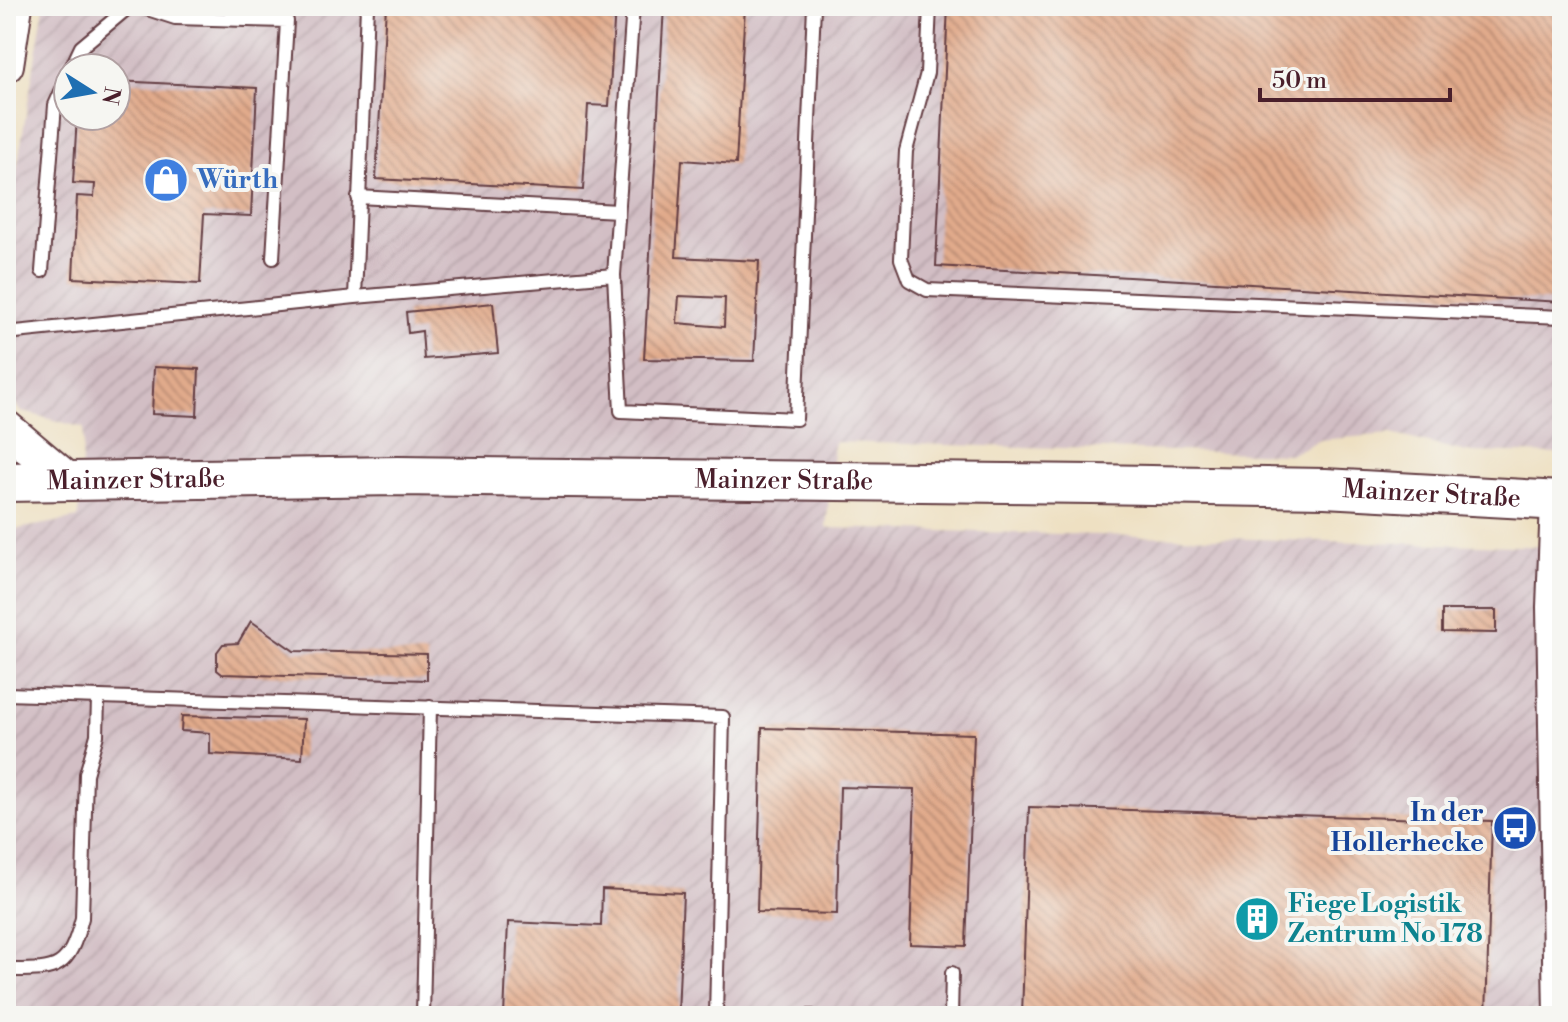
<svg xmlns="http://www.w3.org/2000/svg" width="1568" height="1022" font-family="'Libre Bodoni',serif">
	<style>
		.industrial { fill: url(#industrial-furrows); fill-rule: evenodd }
		.building { fill: url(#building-back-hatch); fill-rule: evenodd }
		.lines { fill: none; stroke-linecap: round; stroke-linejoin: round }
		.lane-casing { stroke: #633c42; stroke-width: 16 }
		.street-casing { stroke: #633c42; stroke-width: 28 }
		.secondary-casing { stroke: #633c42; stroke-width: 38 }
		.primary-casing { stroke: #633c42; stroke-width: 42 }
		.lane { stroke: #fff; stroke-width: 12 }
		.street { stroke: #fff; stroke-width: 24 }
		.secondary { stroke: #fff; stroke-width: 34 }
		.primary { stroke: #fff; stroke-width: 38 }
		.labels { text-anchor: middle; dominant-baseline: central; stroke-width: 8; stroke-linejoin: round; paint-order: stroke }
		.shop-label { font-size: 26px; font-weight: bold; fill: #366cbe; stroke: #f6f6f2; text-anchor: start }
		.street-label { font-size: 26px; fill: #4a1f2b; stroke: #f6f6f2 }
		.transit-label { font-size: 26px; font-weight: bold; fill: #164399; stroke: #f6f6f2; text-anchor: end }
		.culture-label { font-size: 26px; font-weight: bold; fill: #0d838f; stroke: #f6f6f2; text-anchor: start }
	</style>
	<defs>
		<pattern id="industrial-furrows" width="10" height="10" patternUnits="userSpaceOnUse" patternTransform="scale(2)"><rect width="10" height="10" fill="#d2bec4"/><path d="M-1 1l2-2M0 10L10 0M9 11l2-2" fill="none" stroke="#b6a3a9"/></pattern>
		<pattern id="building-back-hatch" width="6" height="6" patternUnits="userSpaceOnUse" patternTransform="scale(2)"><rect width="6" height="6" fill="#e1aa8b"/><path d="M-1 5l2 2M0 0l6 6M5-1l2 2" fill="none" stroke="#b88a72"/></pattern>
	</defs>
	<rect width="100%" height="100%" fill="#f6f6f2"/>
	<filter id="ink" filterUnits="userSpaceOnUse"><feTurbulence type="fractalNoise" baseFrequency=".0125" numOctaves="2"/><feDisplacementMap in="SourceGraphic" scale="16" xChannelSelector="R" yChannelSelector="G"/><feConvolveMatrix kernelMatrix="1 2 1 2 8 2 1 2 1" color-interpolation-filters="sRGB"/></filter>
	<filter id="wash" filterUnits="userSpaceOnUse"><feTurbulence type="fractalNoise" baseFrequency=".006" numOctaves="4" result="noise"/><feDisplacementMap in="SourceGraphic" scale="32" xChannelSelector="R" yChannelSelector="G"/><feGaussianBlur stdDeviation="1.8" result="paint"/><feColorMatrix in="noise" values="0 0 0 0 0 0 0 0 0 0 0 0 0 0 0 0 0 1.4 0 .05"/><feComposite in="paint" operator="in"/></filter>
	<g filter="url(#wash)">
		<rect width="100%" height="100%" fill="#eee0c2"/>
		<path class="industrial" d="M44 6H1562V454L1466 452 1391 434 1319 440 1291 454 834 442 826 528 1562 547V1016H6V531L78 518 84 428 20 411 6 391V234ZM68 68H116V116H68Z"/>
		<g id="blocks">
			<path class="building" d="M386 6H615L609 106 588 105 583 190 376 179Z
				M664 6H745L736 164 682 160 676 257 759 261 754 361 644 359ZM679 296 725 298 724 327 677 323Z
				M948 6H1562V302L936 266Z
				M116 81 257 88 251 216 204 214 200 284 73 278 77 196 94 197 95 184 73 183 77 116H116Z
				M493 303 498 353 424 359 422 331 408 333 406 312Z
				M154 367 199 369 197 416 152 414Z
				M1442 610H1496V633L1442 632Z
				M251 621 294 651 427 654V680L222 674 217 670V652L223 644 238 643Z
				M182 716 304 719 302 759 210 754V733L181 731Z
				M762 728 974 734 966 946 910 944 915 789 840 787 837 914 757 912Z
				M1029 807 1492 821 1486 1016H1022Z
				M602 889 683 893 678 1016H504L508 922 601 926Z
				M801 1009H813L828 1016H787Z"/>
		</g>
	</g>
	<g filter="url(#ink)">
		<use href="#blocks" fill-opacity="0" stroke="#633c42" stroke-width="2"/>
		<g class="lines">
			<g class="lane-casing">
				<path id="lane" d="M138 6 175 18 287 21 273 258
					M930 6 927 73 906 151 901 259 909 280 927 290 1562 317
					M71 68 81 47 130 6
					M358 197 618 211
					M42 271 55 105 68 76
					M614 275 633 6
					M355 297 614 275 621 411 796 419 814 6
					M6 333 355 297 367 6
					M6 694 723 717 716 1016
					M6 970C57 970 68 972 82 918L86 774 97 735 98 699
					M423 1016 430 707
					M951 1016 952 973"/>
			</g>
			<g class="street-casing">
				<path id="street" d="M1553 501 1549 607 1556 1016"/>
			</g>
			<g class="secondary-casing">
				<path id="secondary" d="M6 65 15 6
					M6 428 69 481"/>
			</g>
			<g class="primary-casing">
				<g id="primary">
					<path id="s1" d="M6 482 398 476 1092 484 1325 488 1562 501"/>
				</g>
			</g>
			<use href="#lane" class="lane"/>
			<use href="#street" class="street"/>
			<use href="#secondary" class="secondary"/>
			<use href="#primary" class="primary"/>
		</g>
	</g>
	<defs>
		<g id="shop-disc" transform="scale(2.3)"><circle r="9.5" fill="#3f7fe0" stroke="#f6f6f2"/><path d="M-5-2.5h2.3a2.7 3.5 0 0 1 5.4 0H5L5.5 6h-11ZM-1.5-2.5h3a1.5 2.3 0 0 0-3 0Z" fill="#fff"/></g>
		<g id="bus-disc" transform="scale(2.3)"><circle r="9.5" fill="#1a4fb4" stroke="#f6f6f2"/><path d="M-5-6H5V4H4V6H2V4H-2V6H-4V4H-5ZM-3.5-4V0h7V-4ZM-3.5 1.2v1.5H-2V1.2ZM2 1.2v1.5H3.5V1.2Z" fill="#fff"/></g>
		<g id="building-disc" transform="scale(2.3)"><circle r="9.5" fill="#0f9aa8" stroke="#f6f6f2"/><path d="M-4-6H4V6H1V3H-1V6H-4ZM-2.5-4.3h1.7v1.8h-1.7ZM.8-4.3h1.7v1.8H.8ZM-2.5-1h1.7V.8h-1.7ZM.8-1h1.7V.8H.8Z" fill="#fff"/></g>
	</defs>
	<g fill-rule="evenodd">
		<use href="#shop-disc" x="166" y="180"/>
		<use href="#bus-disc" x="1515" y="828"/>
		<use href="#building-disc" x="1257" y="919"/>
	</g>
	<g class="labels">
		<g class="shop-label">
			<text x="197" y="180">Würth</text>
		</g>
		<g class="street-label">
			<text stroke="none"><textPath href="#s1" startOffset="130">Mainzer Straße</textPath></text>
			<text stroke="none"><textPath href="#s1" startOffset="778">Mainzer Straße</textPath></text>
			<text stroke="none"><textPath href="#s1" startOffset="1426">Mainzer Straße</textPath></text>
		</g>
		<g class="transit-label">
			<text x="1484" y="813">In der<tspan x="1484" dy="30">Hollerhecke</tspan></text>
		</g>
		<g class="culture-label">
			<text x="1288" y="904">Fiege Logistik<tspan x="1288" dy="30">Zentrum No 178</tspan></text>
		</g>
	</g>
	<rect width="1568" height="1022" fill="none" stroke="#f6f6f2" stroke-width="32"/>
	<g transform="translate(92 92) rotate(101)"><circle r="38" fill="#f6f6f2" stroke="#b1a0a2" stroke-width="2"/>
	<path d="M0-6L14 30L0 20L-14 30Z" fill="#1f6fb2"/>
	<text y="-12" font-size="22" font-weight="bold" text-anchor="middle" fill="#4a1f2b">N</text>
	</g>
	<path d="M1260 88v12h190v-12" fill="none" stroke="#4a1f2b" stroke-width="4"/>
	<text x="1272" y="88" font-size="24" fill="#4a1f2b" stroke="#f6f6f2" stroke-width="6" paint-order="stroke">50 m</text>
</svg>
